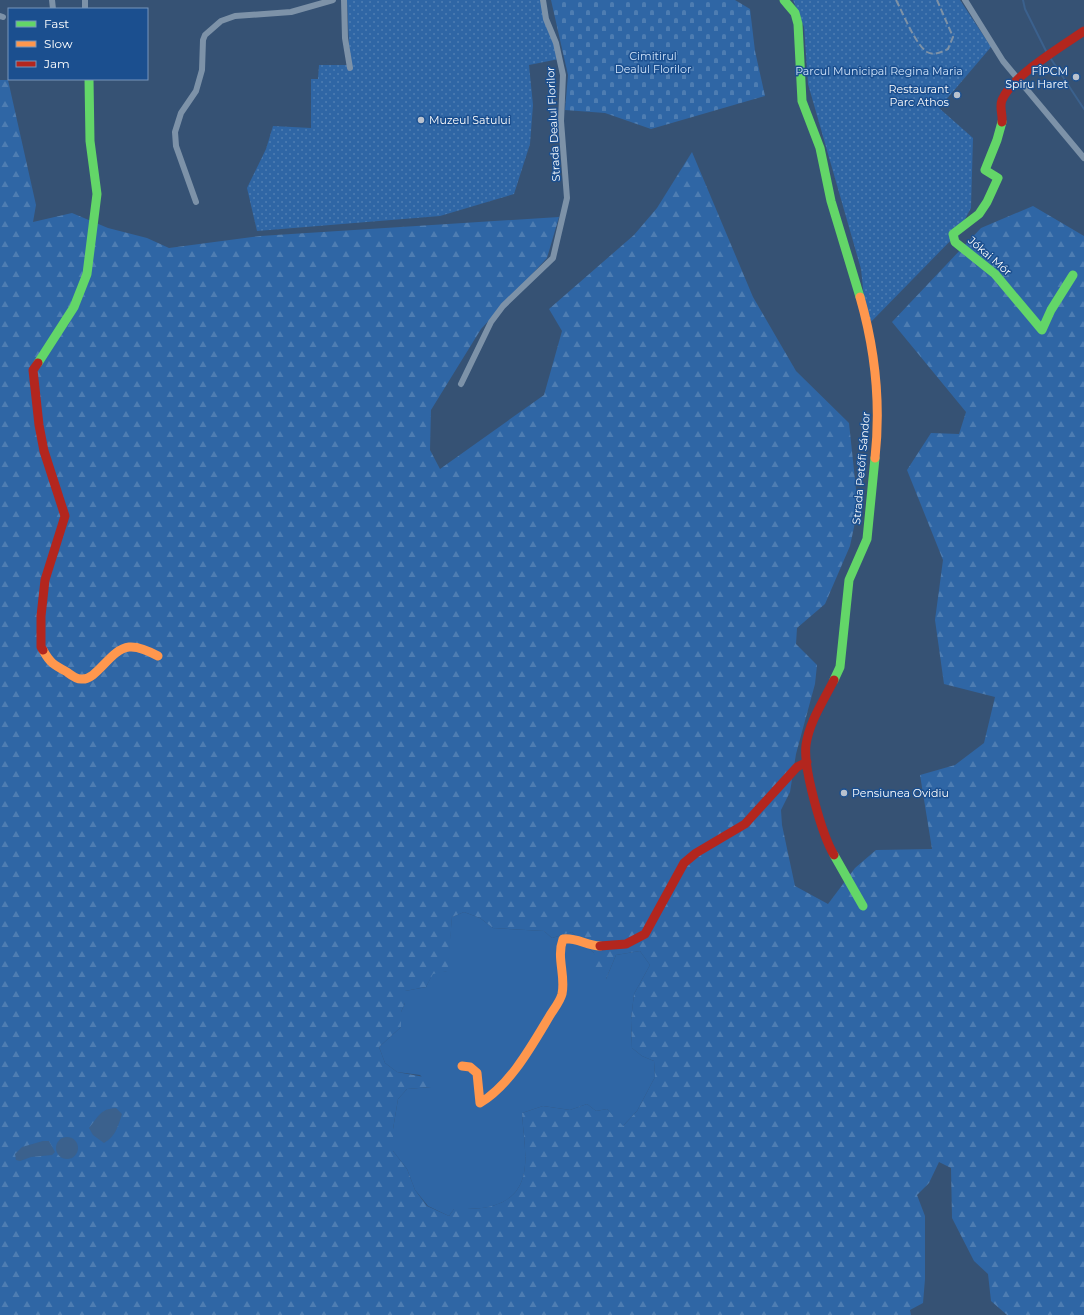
<svg xmlns="http://www.w3.org/2000/svg" width="1084" height="1315" font-family="Montserrat,sans-serif">
	<style>
		.green { fill: #2f66a5 }
		.forest { fill: url(#forest-firs); fill-rule: evenodd }
		.cemetery { fill: url(#cemetery-stones) }
		.park { fill: url(#park-dots) }
		.water { fill: #3b618d }
		.lines { fill: none; stroke-linecap: round; stroke-linejoin: round }
		.stream { stroke: #3b618d; stroke-width: 2 }
		.street { stroke: #7d92a8; stroke-width: 6 }
		.fast { stroke: #63d668; stroke-width: 9 }
		.slow { stroke: #ff974d; stroke-width: 9 }
		.jam { stroke: #b3261e; stroke-width: 9 }
		.rail { stroke: #7e92a7; stroke-width: 2; stroke-dasharray: 7 3; stroke-linecap: butt }
		.poi-dot { fill: #b9c2ce; stroke: #1b4f8f; stroke-width: 1.5 }
		.labels { text-anchor: middle; dominant-baseline: central; stroke-width: 3; stroke-linejoin: round; paint-order: stroke }
		.park-label { font-size: 11px; fill: #cfe3fa; stroke: #1b4f8f }
		.poi-label { font-size: 11px; fill: #fff; stroke: #1b4f8f; text-anchor: end }
		.street-label { font-size: 11px; fill: #fff; stroke: #1b4f8f }
	</style>
	<defs>
		<pattern id="forest-firs" width="22" height="20" patternUnits="userSpaceOnUse"><rect width="22" height="20" fill="#2f66a5"/><path d="M5 1l3.5 6h-7zM16 11l3.5 6h-7z" fill="#4e7db2"/></pattern>
		<pattern id="cemetery-stones" width="16" height="16" patternUnits="userSpaceOnUse"><rect width="16" height="16" fill="#2f66a5"/><path d="M2 7V4a2 2 0 0 1 4 0v3zM10 15v-3a2 2 0 0 1 4 0v3z" fill="#4e7db2"/></pattern>
		<pattern id="park-dots" width="8" height="8" patternUnits="userSpaceOnUse"><rect width="8" height="8" fill="#2f66a5"/><path d="M2 2h.1M6 6h.1" fill="none" stroke="#4e7db2" stroke-width="1.8" stroke-linecap="round"/></pattern>
	</defs>
	<rect width="100%" height="100%" fill="#365274"/>
	<path class="green" d="M464 912 480 918 493 928 544 931 552 938 572 932 594 953 606 979 616 955 640 951 650 965 634 994 631 1020 632 1048 642 1056 654 1061 655 1077 637 1111 622 1127 607 1109 596 1111 587 1104 570 1110 543 1106 522 1113C524 1151 538 1196 488 1207 478 1209 465 1209 454 1209L449 1216 428 1206 415 1190 407 1169 393 1151V1129L398 1099 407 1089 431 1087 420 1075 397 1072 385 1063 379 1047 401 1027V1012L405 1003V991L426 987 433 973 447 971 452 917Z"/>
	<path class="forest" d="M0 80H8L36 205 33 222 72 213 108 228 147 238 169 248 260 236 559 217 547 258 481 329 431 410 430 450 440 469 544 395 562 331 549 309 634 235 657 208 692 152 753 297 796 371 849 423 858 508 850 546 825 604 797 628 796 644 817 665 815 684 796 754 790 792 781 810 782 825 795 886 828 904 855 868 876 850 932 849 920 775 955 765 984 743 995 697 944 684 935 620 943 560 907 470 931 433 959 434 966 412 892 322 981 228 1033 206 1084 236V1315H1007L991 1301 988 1274 974 1261 952 1218 951 1168 939 1162 929 1183 917 1195 925 1216V1279L923 1303 910 1310 911 1315H0ZM464 912 480 918 493 928 544 931 552 938 572 932 594 953 596 979H606L616 955 640 951 650 965 634 994 631 1020 632 1048 642 1056 654 1061 655 1077 637 1111 623 1126 607 1109 596 1111 587 1104 570 1110 543 1106 522 1113C524 1150 538 1196 488 1207 477 1209 465 1209 454 1209L449 1216 427 1206 415 1190 407 1169 393 1151V1129L398 1099 407 1089 431 1087 435 1079 397 1072 385 1063 379 1047 401 1027V1012L405 1003V991L426 987 433 974 448 971 452 917Z"/>
	<path class="cemetery" d="M551 0H735L750 9 755 51 765 96 651 129 605 113 565 110 568 75Z"/>
	<path class="park" d="M347 0H540L559 59 529 65 533 105 530 144 514 194 440 216 257 231 247 188 266 149 273 126 311 128V79H318L319 65H350Z
		M793 0H960L991 47 939 108 973 138 971 208 957 234 867 326 861 269 808 84 804 27Z"/>
	<path class="water" d="M116 1108 122 1114C118 1126 116 1136 104 1143L93 1135 89 1128C99 1116 100 1109 116 1108Z
		M56 1148a11 11 0 1 1 22 0a11 11 0 1 1-22 0Z
		M43 1141H49L55 1152 52 1155 31 1157 20 1161 16 1160 15 1154 22 1147Z"/>
	<g class="lines">
		<path class="stream" d="M1023 0 1025 9 1047 53
			M1051 59 1084 109"/>
		<path class="street" d="M52 0 53 9
			M344 0 345 38 350 68
			M965 0 1003 61 1084 158
			M85 9V0
			M0 16 3 17
			M196 202 176 146 175 132 181 113 196 91 202 70 203 40 205 35 221 21 235 16 291 12 333 0
			M461 384 491 322 503 306 553 258 567 198 561 121 563 75 556 43 546 19 543 0"/>
		<path class="fast" d="M784 0 795 13 798 24 802 101 820 148 831 201 860 297
			M1002 122 997 140 985 170 998 178 987 202 979 214 953 234 955 242 995 274 1042 330 1051 310 1073 275
			M38 363 74 307 87 274 97 194 90 141 89 79
			M834 680 840 667 849 580 867 539 875 458
			M834 855 863 906"/>
		<path class="slow" d="M860 297C875 349 881 403 875 458
			M43 650C50 663 54 665 67 672 71 675 76 679 81 679 97 681 110 649 129 647 139 646 149 651 158 656
			M462 1066 470 1067 477 1073 480 1103C510 1085 531 1047 549 1017 553 1010 560 1002 562 994 566 975 556 958 563 939 576 937 587 946 600 946"/>
		<path class="jam" d="M1002 122C1003 115 999 107 1002 100 1012 76 1062 46 1084 31
			M38 363 33 370 39 425 44 451 65 516 45 580 41 616V647L43 650
			M834 680C824 700 809 722 806 745 803 768 822 835 834 855
			M600 946 626 944 645 934 684 863 696 853 745 824 797 767 807 762"/>
		<path class="rail" d="M896 0C903 13 915 44 927 52 934 56 942 52 948 49L953 37 937 0"/>
	</g>
	<g class="poi-dot">
		<circle cx="1076" cy="77" r="4"/>
		<circle cx="957" cy="95" r="4"/>
		<circle cx="421" cy="120" r="4"/>
		<circle cx="844" cy="793" r="4"/>
	</g>
	<g class="labels">
		<g class="park-label">
			<text x="653" y="56">Cimitirul<tspan x="653" dy="13">Dealul Florilor</tspan></text>
			<text x="879" y="71">Parcul Municipal Regina Maria</text>
		</g>
		<g class="poi-label">
			<text x="1068" y="71">FÎPCM<tspan x="1068" dy="13">Spiru Haret</tspan></text>
			<text x="949" y="89">Restaurant<tspan x="949" dy="13">Parc Athos</tspan></text>
			<text x="429" y="120" text-anchor="start">Muzeul Satului</text>
			<text x="852" y="793" text-anchor="start">Pensiunea Ovidiu</text>
		</g>
		<g class="street-label">
			<text transform="translate(553 124) rotate(-93)">Strada Dealul Florilor</text>
			<text transform="translate(990 256) rotate(41)">Jókai Mór</text>
			<text transform="translate(861 468) rotate(-85)">Strada Petőfi Sándor</text>
		</g>
	</g>
	<rect x="8" y="8" width="140" height="72" fill="#1b4f8f" stroke="#7695bc"/>
	<rect x="16" y="21" width="20" height="6" fill="#63d668" stroke="#7695bc"/>
	<text x="44" y="28" font-size="12" fill="#ffffff">Fast</text>
	<rect x="16" y="41" width="20" height="6" fill="#ff974d" stroke="#7695bc"/>
	<text x="44" y="48" font-size="12" fill="#ffffff">Slow</text>
	<rect x="16" y="61" width="20" height="6" fill="#b3261e" stroke="#7695bc"/>
	<text x="44" y="68" font-size="12" fill="#ffffff">Jam</text>
</svg>
